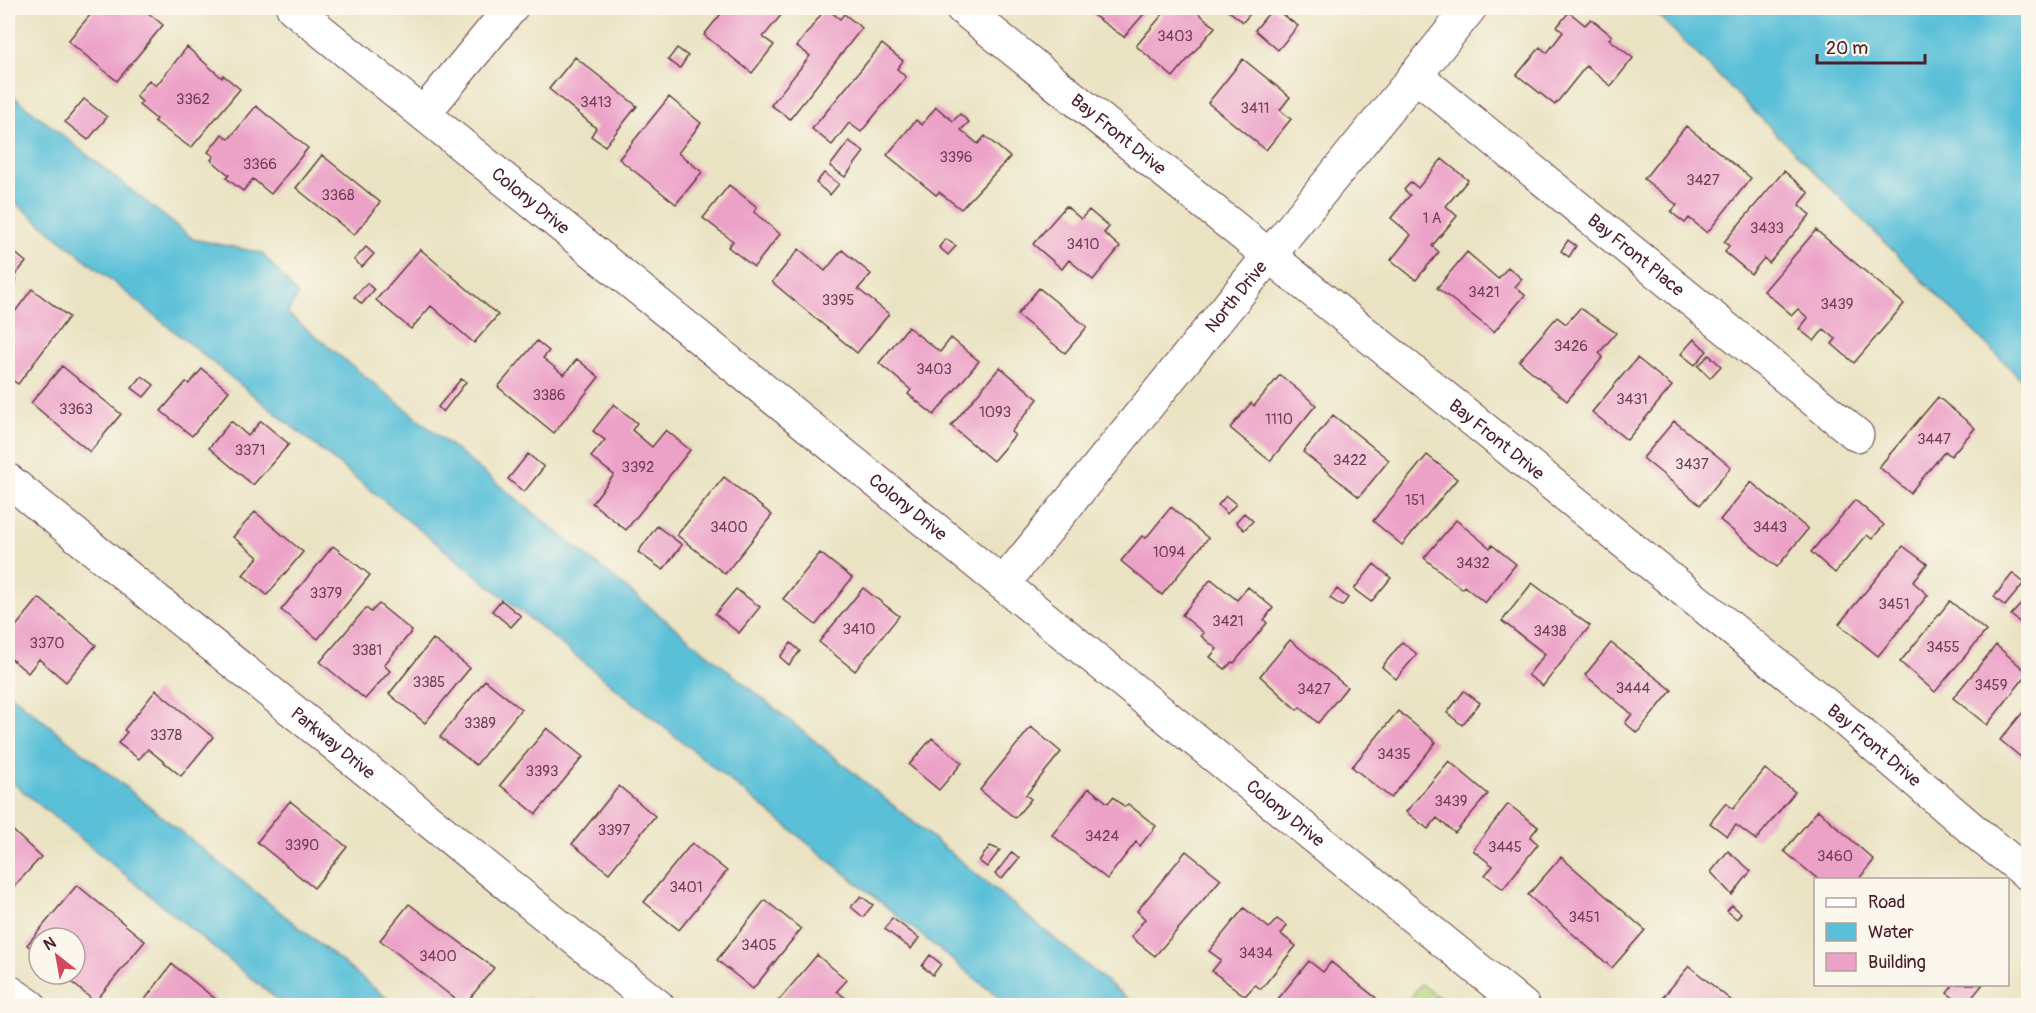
<svg xmlns="http://www.w3.org/2000/svg" width="2036" height="1013" font-family="Pangolin,sans-serif">
	<style>
		.green { fill: #b4d67e; stroke: #7f7a54; stroke-width: 1.5 }
		.water { fill: #5ac0d8; stroke: #527082; stroke-width: 1.5 }
		.building { fill: #eca1c7 }
		.lines { fill: none; stroke-linecap: round; stroke-linejoin: round }
		.minor-casing { stroke: #623c42; stroke-width: 35 }
		.minor { stroke: #fff; stroke-width: 33 }
		.labels { text-anchor: middle; dominant-baseline: central; stroke-width: 4.5; stroke-linejoin: round; paint-order: stroke }
		.number-label { font-size: 15px; fill: #724052 }
		.street-label { font-size: 18px; fill: #4a1f2b; stroke: #fbf7ec }
	</style>
	<rect width="100%" height="100%" fill="#fbf7ec"/>
	<filter id="ink" filterUnits="userSpaceOnUse"><feTurbulence type="fractalNoise" baseFrequency=".0167" numOctaves="2"/><feDisplacementMap in="SourceGraphic" scale="12" xChannelSelector="R" yChannelSelector="G"/><feConvolveMatrix kernelMatrix="1 2 1 2 8 2 1 2 1" color-interpolation-filters="sRGB"/></filter>
	<filter id="wash" filterUnits="userSpaceOnUse"><feTurbulence type="fractalNoise" baseFrequency=".008" numOctaves="4" result="noise"/><feDisplacementMap in="SourceGraphic" scale="24" xChannelSelector="R" yChannelSelector="G"/><feGaussianBlur stdDeviation="1.35" result="paint"/><feColorMatrix in="noise" values="0 0 0 0 0 0 0 0 0 0 0 0 0 0 0 0 0 1.4 0 .05"/><feComposite in="paint" operator="in"/></filter>
	<g filter="url(#wash)">
		<rect width="100%" height="100%" fill="#eae3c3"/>
		<path class="green" d="M1421 984 1449 1005H1405Z"/>
		<path class="water" d="M1651 8H2028V386Z
			M8 92 193 239 262 253 298 295 287 313 816 742 1135 1005H1008L8 197Z
			M8 692 395 1005H284L8 779Z"/>
		<g id="blocks">
			<path class="building" d="M96 8H118L122 10 124 8H149L146 11 163 25 117 81 68 41Z
				M720 8H787L763 37 774 45 752 73 704 35 724 10Z
				M826 8 840 19 844 14 862 28 790 119 771 105 810 56 797 46Z
				M1083 8H1149L1124 37Z
				M1168 8H1192L1215 27 1173 77 1136 46Z
				M1225 8H1255L1243 22Z
				M1273 8 1298 26 1278 50 1255 30Z
				M1569 12 1585 25 1591 19 1612 36 1609 39 1633 58 1611 86 1586 66 1555 105 1517 75 1540 47 1547 53 1563 32 1557 27Z
				M882 44 903 61 897 69 906 77 861 132 849 123 832 145 812 129Z
				M187 47 222 78 223 75 240 89 191 148 154 121 156 119 139 105 142 102 136 96 149 80 156 86Z
				M677 48 688 56 680 68 668 60Z
				M575 57 637 106 605 146 591 136 596 128 549 89Z
				M1243 59 1290 97 1280 110 1291 119 1266 150 1208 103Z
				M669 97 701 123 678 153 702 172 676 204 619 159Z
				M84 99 107 117 88 140 65 122Z
				M256 106 308 148 271 194 253 179 243 191 226 178 229 175 211 160 214 156 208 152 222 134 229 139Z
				M936 107 953 121 960 114 969 122 961 130 978 144 985 136 1010 157 961 209 939 192 936 195 887 155 916 120 922 125Z
				M1686 126 1751 178 1707 233 1689 218 1685 223 1671 212 1677 205 1644 179Z
				M849 141 864 152 845 177 830 166Z
				M322 155 380 202 354 235 296 188Z
				M1442 159 1468 180 1446 206 1457 216 1432 246 1439 252 1416 280 1391 260 1411 235 1391 218 1410 195 1404 190 1411 182 1418 188Z
				M1784 171 1809 193 1799 205 1810 215 1769 263 1764 258 1751 274 1725 252 1729 246 1724 242Z
				M824 173 839 184 830 195 816 183Z
				M729 185 757 207 754 212 780 234 754 267 728 247 733 241 703 218Z
				M1066 206 1081 219 1089 210 1109 227 1104 233 1120 247 1093 280 1069 260 1062 269 1033 244Z
				M1816 230 1904 304 1854 363 1832 344 1836 339 1824 329 1814 341 1799 329 1808 318 1798 309 1792 315 1764 291Z
				M946 239 956 246 948 255 939 247Z
				M1568 240 1576 246 1569 257 1561 251Z
				M8 247 26 262 13 278 16 280 8 291Z
				M366 247 374 254 362 267 354 260Z
				M420 249 498 315 474 343 431 306 411 329 376 300Z
				M799 249 825 271 842 250 871 274 858 289 889 314 857 353 772 282Z
				M1467 252 1498 279 1508 267 1522 279 1515 287 1525 295 1494 332 1437 288Z
				M367 283 374 290 362 304 354 297Z
				M1039 288 1087 327 1065 353 1017 315Z
				M32 289 69 317 18 384 8 377V321Z
				M1580 308 1616 333 1599 353 1603 357 1567 401 1519 361 1557 317 1566 324Z
				M908 327 940 352 951 338 979 361 934 415 908 394 911 390 879 363Z
				M1694 339 1707 351 1695 365 1681 354Z
				M537 341 549 351 543 358 564 375 577 359 599 377 554 433 498 387Z
				M1709 355 1721 366 1710 378 1698 366Z
				M1637 358 1672 386 1627 440 1592 412Z
				M62 366 121 414 90 452 31 403Z
				M1000 367 1038 399 1011 432 1015 435 993 461 951 426Z
				M202 369 229 391 192 436 161 411 186 382 189 384Z
				M1280 375 1316 405 1270 461 1230 428 1251 403 1254 406Z
				M142 376 154 385 144 397 132 388Z
				M461 379 466 382 443 412 438 407Z
				M1938 397 1975 428 1951 456 1945 451 1910 493 1879 467Z
				M614 404 637 423 632 430 652 447 666 430 690 450 626 530 592 503 614 475 591 457 605 440 593 431Z
				M1333 415 1389 460 1359 497 1303 452Z
				M231 421 248 436 261 421 289 444 253 485 209 448Z
				M1674 421 1731 467 1700 505 1643 458Z
				M528 454 544 467 524 492 508 479Z
				M1427 455 1457 479 1402 545 1373 521Z
				M724 477 772 515 725 574 677 535Z
				M1751 482 1808 529 1777 567 1720 520Z
				M1226 496 1236 504 1227 514 1218 505Z
				M1855 500 1884 525 1872 539 1867 535 1835 573 1811 552Z
				M1171 507 1208 538 1162 595 1121 561 1142 536 1146 538Z
				M255 512 303 552 267 595 243 575 258 557 233 537Z
				M1244 513 1253 521 1244 530 1236 522Z
				M1456 520 1490 548 1492 545 1516 564 1485 603 1464 586 1462 589 1424 558Z
				M657 526 682 545 663 570 638 552Z
				M333 546 370 575 318 639 281 610Z
				M1903 546 1927 564 1913 582 1928 595 1878 656 1839 624Z
				M820 553 852 578 816 625 783 599Z
				M1374 564 1391 578 1371 602 1354 589Z
				M2013 573 2024 583 2005 606 1994 597Z
				M1211 579 1237 600 1248 587 1273 608 1264 620 1267 623 1234 663 1232 662 1225 669 1210 657 1217 649 1201 636 1204 633 1182 615Z
				M1532 583 1590 626 1543 686 1528 675 1545 654 1502 621Z
				M863 588 899 616 855 671 819 642Z
				M736 589 760 607 739 633 715 614Z
				M1337 589 1348 598 1342 606 1330 598Z
				M39 598 96 645 66 682 39 659 28 673 8 656V636Z
				M501 600 521 616 511 627 492 611Z
				M1950 601 1986 631 1935 692 1900 662Z
				M2023 602 2028 607V621L2024 626 2011 615Z
				M379 604 412 631 384 665 390 671 365 699 320 662 366 608 371 612Z
				M433 639 470 668 425 723 389 694Z
				M1290 640 1347 687 1318 723 1300 707 1297 710 1260 676Z
				M1402 642 1417 654 1396 679 1382 667Z
				M791 643 800 651 789 665 780 657Z
				M1611 643 1672 690 1637 733 1625 723 1632 714 1585 675Z
				M1996 645 2028 673 1987 725 1953 698Z
				M485 680 521 709 476 765 440 737Z
				M156 690 213 737 181 776 148 749 139 759 118 743 127 732 124 730Z
				M1464 691 1480 703 1462 725 1447 713Z
				M2028 706V763L2000 740Z
				M1398 711 1436 742 1391 798 1352 767Z
				M1031 727 1061 752 1026 795 1031 799 1015 818 980 790Z
				M547 728 583 757 536 814 500 785Z
				M932 738 962 763 939 790 909 765Z
				M1449 761 1488 794 1455 833 1437 818 1428 829 1406 812Z
				M1765 769 1795 792 1756 840 1736 825 1727 836 1710 823 1726 803 1733 809Z
				M619 786 655 816 609 873 572 844Z
				M1089 788 1108 803 1113 797 1125 807 1128 804 1156 826 1140 846 1136 842 1107 879 1052 835Z
				M290 801 347 847 314 888 257 842Z
				M1508 804 1538 827 1530 837 1538 844 1503 889 1485 875 1493 866 1473 850Z
				M1818 810 1874 860 1858 880H1819L1784 851Z
				M8 826 41 857 8 893Z
				M692 843 727 871 679 930 644 902Z
				M990 846 1000 850 987 867 979 861Z
				M1186 851 1221 879 1155 956 1131 937 1145 919 1137 911Z
				M1728 851 1751 871 1732 895 1711 872Z
				M1012 852 1019 858 1002 879 995 874Z
				M1561 857 1645 930 1612 968 1528 895Z
				M77 885 145 941 95 1002 62 974H75V938H39V955L27 945Z
				M861 896 873 905 863 917 851 907Z
				M765 900 801 929 753 989 717 960Z
				M409 904 494 968 464 1006 380 940Z
				M1732 905 1741 913 1737 919 1727 911Z
				M1244 908 1269 928 1277 919 1287 926 1281 934 1296 946 1261 989 1255 985 1245 996 1212 971 1221 960 1209 951Z
				M892 918 919 938 911 949 885 929Z
				M817 955 847 980 837 991 855 1006H774Z
				M930 955 941 964 933 975 922 966Z
				M1309 961 1323 972 1331 962 1376 998 1370 1006H1286L1278 999Z
				M172 964 224 1006H140Z
				M1689 966 1738 1006H1663L1659 1002Z
				M1954 984H1983L1965 1006 1947 993Z
				M528 997 539 1006H521Z"/>
		</g>
	</g>
	<g filter="url(#ink)">
		<use href="#blocks" fill-opacity="0" stroke="#623c42" stroke-width="1.5"/>
		<g class="lines">
			<g class="minor-casing">
				<g id="minor">
					<path id="s1" d="M293 8 1523 1006"/>
					<path id="s2" d="M962 8 1846 721 1986 841 2028 874"/>
					<path id="s3" d="M1415 75 1857 435"/>
					<path d="M424 113 511 8"/>
					<path id="s4" d="M8 480 658 1006"/>
					<path id="s5" d="M1003 584 1470 8"/>
					<path d="M8 991 30 1006"/>
				</g>
			</g>
			<use href="#minor" class="minor"/>
		</g>
	</g>
	<g class="labels">
		<g class="number-label">
			<text x="1175" y="36">3403</text>
			<text x="193" y="99">3362</text>
			<text x="596" y="102">3413</text>
			<text x="1255" y="108">3411</text>
			<text x="956" y="157">3396</text>
			<text x="260" y="164">3366</text>
			<text x="1703" y="180">3427</text>
			<text x="338" y="195">3368</text>
			<text x="1432" y="218">1 A</text>
			<text x="1767" y="228">3433</text>
			<text x="1083" y="244">3410</text>
			<text x="1484" y="292">3421</text>
			<text x="838" y="300">3395</text>
			<text x="1837" y="304">3439</text>
			<text x="1571" y="346">3426</text>
			<text x="934" y="369">3403</text>
			<text x="549" y="395">3386</text>
			<text x="1632" y="399">3431</text>
			<text x="76" y="409">3363</text>
			<text x="995" y="412">1093</text>
			<text x="1279" y="419">1110</text>
			<text x="1934" y="439">3447</text>
			<text x="250" y="450">3371</text>
			<text x="1350" y="460">3422</text>
			<text x="1692" y="464">3437</text>
			<text x="638" y="467">3392</text>
			<text x="1415" y="500">151</text>
			<text x="729" y="527">3400</text>
			<text x="1770" y="527">3443</text>
			<text x="1169" y="552">1094</text>
			<text x="1473" y="563">3432</text>
			<text x="326" y="593">3379</text>
			<text x="1894" y="604">3451</text>
			<text x="1228" y="621">3421</text>
			<text x="859" y="629">3410</text>
			<text x="1550" y="631">3438</text>
			<text x="47" y="643">3370</text>
			<text x="1943" y="647">3455</text>
			<text x="367" y="650">3381</text>
			<text x="429" y="682">3385</text>
			<text x="1991" y="685">3459</text>
			<text x="1633" y="688">3444</text>
			<text x="1314" y="689">3427</text>
			<text x="480" y="723">3389</text>
			<text x="166" y="735">3378</text>
			<text x="1394" y="754">3435</text>
			<text x="542" y="771">3393</text>
			<text x="1451" y="801">3439</text>
			<text x="614" y="830">3397</text>
			<text x="1102" y="836">3424</text>
			<text x="302" y="845">3390</text>
			<text x="1505" y="847">3445</text>
			<text x="1835" y="856">3460</text>
			<text x="686" y="887">3401</text>
			<text x="1584" y="917">3451</text>
			<text x="759" y="945">3405</text>
			<text x="1256" y="953">3434</text>
			<text x="438" y="956">3400</text>
		</g>
		<g class="street-label">
			<text stroke="none"><textPath href="#s2" startOffset="201">Bay Front Drive</textPath></text>
			<text stroke="none"><textPath href="#s1" startOffset="306">Colony Drive</textPath></text>
			<text stroke="none"><textPath href="#s3" startOffset="285">Bay Front Place</textPath></text>
			<text stroke="none"><textPath href="#s5" startOffset="370">North Drive</textPath></text>
			<text stroke="none"><textPath href="#s2" startOffset="687">Bay Front Drive</textPath></text>
			<text stroke="none"><textPath href="#s1" startOffset="792">Colony Drive</textPath></text>
			<text stroke="none"><textPath href="#s4" startOffset="418">Parkway Drive</textPath></text>
			<text stroke="none"><textPath href="#s2" startOffset="1173">Bay Front Drive</textPath></text>
			<text stroke="none"><textPath href="#s1" startOffset="1278">Colony Drive</textPath></text>
		</g>
	</g>
	<rect width="2036" height="1013" fill="none" stroke="#fbf7ec" stroke-width="30"/>
	<rect x="1814" y="878" width="195" height="108" fill="#fbf7ec" stroke="#b4a19f" stroke-width="1.5"/>
	<rect x="1826" y="898" width="30" height="9" fill="#ffffff" stroke="#b4a19f" stroke-width="1.5"/>
	<text x="1868" y="908" font-size="18" fill="#4a1f2b">Road</text>
	<rect x="1826" y="923" width="30" height="18" fill="#5ac0d8" stroke="#b4a19f" stroke-width="1.5"/>
	<text x="1868" y="938" font-size="18" fill="#4a1f2b">Water</text>
	<rect x="1826" y="953" width="30" height="18" fill="#eca1c7" stroke="#b4a19f" stroke-width="1.5"/>
	<text x="1868" y="968" font-size="18" fill="#4a1f2b">Building</text>
	<g transform="translate(57 956) rotate(329)"><circle r="28" fill="#fbf7ec" stroke="#b4a19f" stroke-width="1.5"/>
	<path d="M0-4.5L10 22L0 15L-10 22Z" fill="#d1495b"/>
	<text y="-9" font-size="16" font-weight="bold" text-anchor="middle" fill="#4a1f2b">N</text>
	</g>
	<path d="M1817 54v9h108v-9" fill="none" stroke="#4a1f2b" stroke-width="3"/>
	<text x="1826" y="54" font-size="18" fill="#4a1f2b" stroke="#fbf7ec" stroke-width="4.5" paint-order="stroke">20 m</text>
</svg>
